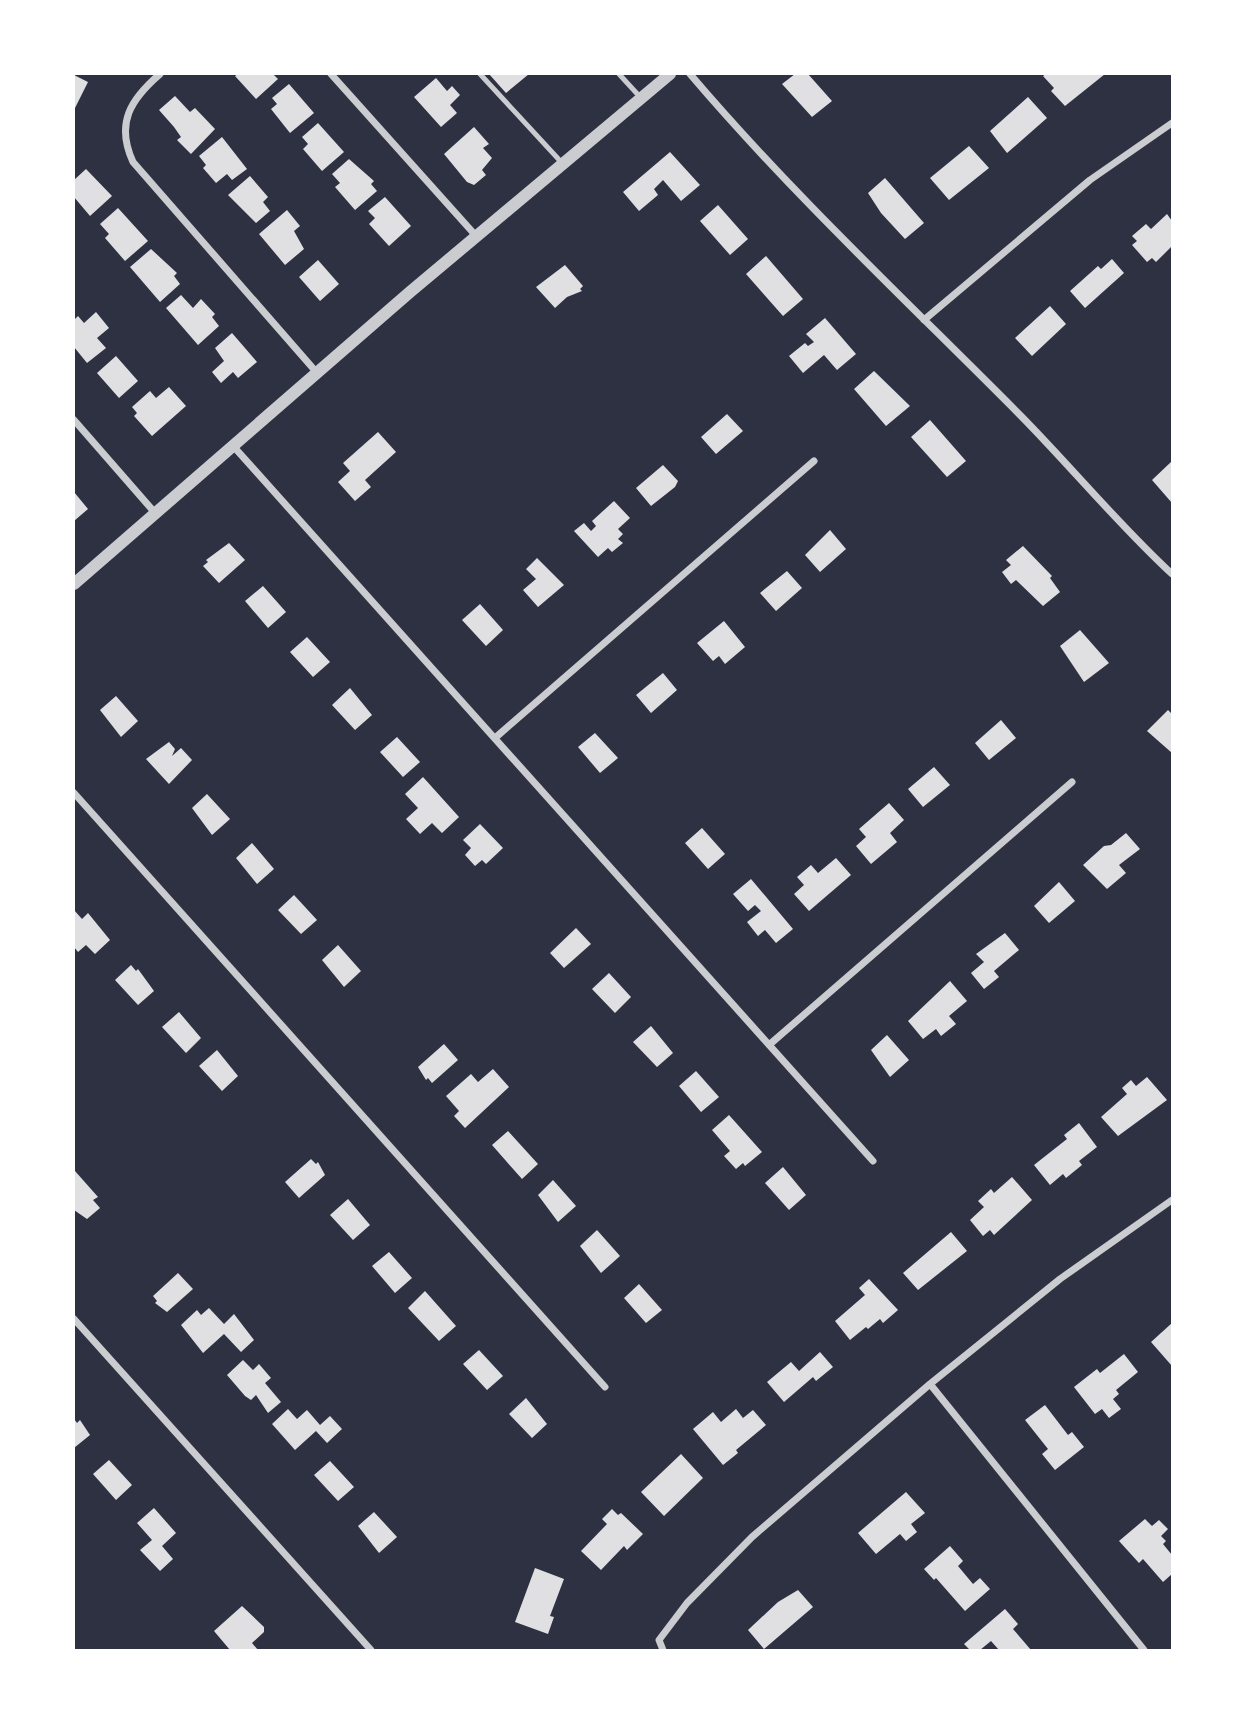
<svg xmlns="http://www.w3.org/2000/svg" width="1246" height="1724" font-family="Ubuntu,sans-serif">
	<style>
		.building { fill: #e0e0e3 }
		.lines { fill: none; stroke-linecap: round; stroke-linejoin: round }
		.service { stroke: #caccd0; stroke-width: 5 }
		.minor { stroke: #caccd0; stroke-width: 7 }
		.tertiary { stroke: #caccd0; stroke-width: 12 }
	</style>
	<rect width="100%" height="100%" fill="#2d3142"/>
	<path class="building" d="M238 74H273L278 79 256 99 235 76Z
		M489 74H529L506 93Z
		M795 74H808L832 101 812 117 782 84Z
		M1046 74H1105L1065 106 1051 91 1054 88 1043 76Z
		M74 75 88 82 75 108 74 107Z
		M436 78 447 91 452 86 460 95 450 105 457 113 441 127 414 97Z
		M289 84 314 113 290 133 271 109 277 104 272 98Z
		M175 96 190 112 195 108 215 129 191 154 177 140 181 137 174 127 159 110Z
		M1028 97 1047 118 1007 153 990 131Z
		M318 123 344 152 322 171 303 149 308 144 302 137Z
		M474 127 489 144 483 148 492 158 482 170 486 175 474 185 467 182 444 154Z
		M222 137 247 169 232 180 227 174 216 183 203 168 206 165 199 156Z
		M969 146 989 168 949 200 930 178Z
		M670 152 700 185 681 201 663 180 654 189 658 195 639 211 623 192Z
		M349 159 374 181 371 184 377 191 355 210 335 187 340 183 332 174Z
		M86 169 112 196 90 216 74 197V180Z
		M250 176 268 197 263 202 270 211 256 223 228 195Z
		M885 178 924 223 905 239 881 213 868 193Z
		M385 197 411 226 389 246 369 224 375 218 368 211Z
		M718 205 748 239 730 255 700 221Z
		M118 208 148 241 125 261 105 238 109 234 100 224Z
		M287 210 300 226 294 231 304 249 285 265 259 234Z
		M1167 214 1172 221V246L1156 262 1152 258 1147 262 1132 245 1137 241 1132 236 1146 224 1151 229Z
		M151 249 177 273 174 276 180 284 160 302 130 267Z
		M766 256 803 299 783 316 746 274Z
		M1112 259 1124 273 1085 308 1070 291 1098 266 1101 269Z
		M318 260 339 284 320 301 299 277Z
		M565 265 583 286 580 289 582 291 567 297 555 308 536 287Z
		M181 295 193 308 201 299 215 314 212 317 219 326 198 345 166 308Z
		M1050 306 1066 324 1032 356 1015 338Z
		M96 312 109 328 97 338 106 348 87 363 74 347V320L78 316 84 323Z
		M825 318 856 354 837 370 824 355 803 373 789 356 805 343 808 346 814 342 806 334Z
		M232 333 257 362 238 378 233 372 221 383 212 372 224 361 215 348Z
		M116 356 138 381 119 398 97 373Z
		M874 371 910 406 886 426 854 389Z
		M169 387 186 406 152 436 134 416 137 413 132 407 150 391 156 398Z
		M727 414 743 431 716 454 701 437Z
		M930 420 966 461 947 477 911 437Z
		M378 432 396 452 365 480 371 487 355 501 338 482 350 471 343 463Z
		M1171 462 1172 464V503L1152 480Z
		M663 465 678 481 675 487 651 506 636 488Z
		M74 492 88 509 74 521Z
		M614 501 630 518 618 529 623 534 618 539 623 543 612 552 608 548 598 557 574 531 584 523 591 531 596 526 592 521Z
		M830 530 846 549 820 572 805 555Z
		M229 543 245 560 219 583 203 566 208 562 206 560Z
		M1023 546 1052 576 1050 578 1060 592 1043 606 1016 580 1011 584 1002 572 1011 565 1006 560Z
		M537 558 564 585 538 607 523 590 536 579 526 569Z
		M787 571 802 588 776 611 760 593Z
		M263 586 286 612 268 628 245 601Z
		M480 604 503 630 486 646 462 620Z
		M724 621 745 647 725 664 719 656 713 661 697 643Z
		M1080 630 1109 663 1084 682 1060 646Z
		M307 637 330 662 313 677 290 652Z
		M663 673 677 690 651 713 636 695Z
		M350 688 372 715 355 730 332 705Z
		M116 696 138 721 121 737 100 710Z
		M1168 710 1172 714V753L1147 731Z
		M1001 720 1016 738 989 760 975 743Z
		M595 733 618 758 600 773 578 747Z
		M397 737 420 762 403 777 380 752Z
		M169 742 175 749 172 756 181 748 192 760 169 784 146 759Z
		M934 767 950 785 923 807 908 789Z
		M423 777 459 817 442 833 432 823 420 834 406 819 418 808 405 794Z
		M207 794 230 819 212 835 192 808Z
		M889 803 904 820 890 833 897 842 871 864 856 846 866 837 859 829Z
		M480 824 503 848 486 864 482 860 475 866 465 855 471 848 463 840Z
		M702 828 725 854 708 869 685 843Z
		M1126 833 1140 849 1119 865 1126 873 1107 889 1083 865 1104 846 1111 845Z
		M252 843 274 869 257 884 236 858Z
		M836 858 851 875 809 911 794 894 804 885 797 877 811 865 818 873Z
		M751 879 793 929 776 943 765 930 758 936 747 922 761 911 755 905 748 911 733 894Z
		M1059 882 1075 901 1049 923 1034 906Z
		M294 895 317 920 301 934 278 910Z
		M74 910 82 919 88 913 110 940 95 954 86 945 78 952 74 947Z
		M576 928 591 944 564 968 550 953Z
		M1005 933 1019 950 994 971 999 977 984 989 971 973 984 962 976 954Z
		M338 945 361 971 344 987 322 960Z
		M131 965 136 971 138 969 154 991 138 1005 115 980Z
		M609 973 631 997 615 1013 592 989Z
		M950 981 967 1001 949 1016 956 1024 941 1036 936 1029 923 1039 908 1021Z
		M179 1012 201 1038 186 1053 162 1027Z
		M651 1026 673 1053 657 1067 633 1042Z
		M887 1035 909 1060 890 1077 871 1050Z
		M444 1044 458 1060 432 1083 428 1078 426 1080 418 1067Z
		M217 1050 238 1076 222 1091 199 1066Z
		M493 1069 509 1087 465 1128 454 1116 459 1111 446 1096 471 1074 478 1082Z
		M696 1071 719 1097 701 1112 679 1086Z
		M1147 1077 1167 1100 1118 1136 1101 1117 1127 1094 1122 1088 1131 1080 1136 1086Z
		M729 1115 762 1152 745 1166 743 1163 736 1169 724 1156 730 1151 712 1130Z
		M1079 1123 1097 1147 1079 1161 1082 1165 1066 1178 1063 1174 1050 1185 1034 1165 1067 1139 1064 1135Z
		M508 1131 538 1164 522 1179 492 1145Z
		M311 1159 316 1164 318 1162 325 1175 299 1198 285 1182Z
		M783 1167 806 1195 789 1210 765 1183Z
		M75 1171 98 1197 93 1200 100 1208 87 1219 74 1210Z
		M1012 1177 1032 1200 994 1235 990 1230 983 1236 970 1220 984 1207 978 1201 991 1189 994 1193Z
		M553 1180 576 1206 558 1222 538 1195Z
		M348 1199 370 1225 353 1240 330 1215Z
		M597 1230 620 1256 601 1273 580 1246Z
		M951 1232 967 1251 918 1290 903 1273Z
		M389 1252 412 1278 395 1293 372 1266Z
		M178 1273 193 1289 167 1312 155 1303 157 1301 153 1296Z
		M869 1279 898 1310 883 1323 880 1319 868 1329 866 1327 850 1340 835 1321 865 1295 859 1288Z
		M639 1284 662 1310 646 1323 624 1298Z
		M425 1291 456 1326 439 1341 408 1308Z
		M209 1308 224 1324 234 1314 254 1340 241 1352 224 1334 203 1353 181 1325 197 1310 201 1315Z
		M1172 1323V1366L1151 1342Z
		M479 1350 503 1376 487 1390 463 1364Z
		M820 1352 833 1367 816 1381 813 1377 784 1402 767 1382 791 1362 799 1371Z
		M1124 1354 1138 1372 1116 1390 1119 1394 1113 1399 1121 1409 1109 1418 1102 1409 1095 1414 1074 1387 1097 1369 1100 1373Z
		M243 1360 253 1370 259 1364 271 1378 265 1383 281 1402 268 1413 256 1395 251 1400 245 1396 227 1375Z
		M526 1398 547 1424 532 1438 509 1414Z
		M1045 1405 1068 1435 1072 1432 1084 1447 1055 1470 1042 1454 1048 1449 1025 1420Z
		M288 1409 297 1419 307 1410 320 1425 330 1416 342 1429 327 1443 316 1431 295 1450 272 1424Z
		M736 1409 743 1418 753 1410 766 1425 736 1450 738 1453 723 1465 693 1429 713 1412 721 1422Z
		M74 1419 77 1423 80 1420 90 1435 74 1448Z
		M681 1454 703 1478 664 1516 641 1492Z
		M109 1460 132 1485 116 1500 93 1474Z
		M330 1461 354 1487 338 1501 314 1475Z
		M906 1492 925 1513 911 1524 917 1532 906 1541 900 1534 876 1554 858 1533Z
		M154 1508 176 1533 162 1546 173 1559 160 1571 140 1550 152 1540 137 1523Z
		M612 1509 618 1515 621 1513 643 1534 627 1550 624 1546 601 1570 581 1551 607 1524 602 1519Z
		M374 1512 397 1537 379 1553 358 1526Z
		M1145 1519 1152 1526 1159 1520 1168 1529 1161 1536 1166 1541 1163 1544 1172 1555V1574L1163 1582 1143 1559 1139 1563 1119 1541Z
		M950 1546 963 1561 958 1566 973 1584 980 1578 990 1589 965 1611 936 1578 934 1580 924 1569Z
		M535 1568 564 1579 550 1616 554 1617 548 1634 515 1622Z
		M798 1590 813 1607 764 1649 748 1630 778 1602Z
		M242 1606 264 1627V1632L252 1643 258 1650H230L214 1631Z
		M1005 1609 1018 1624 1013 1629 1031 1650H999L991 1641 980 1650H970L964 1644Z"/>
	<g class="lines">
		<path class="service" d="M480 74 563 164
			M619 74 641 98"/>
		<path class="minor" d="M160 74C131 99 115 123 133 162L318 374
			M331 74 477 237
			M690 74C793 195 910 304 1022 417 1073 469 1119 525 1172 574
			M924 320 1090 180 1172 123
			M74 420 156 514
			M234 447 873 1161
			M495 738 814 461
			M74 793 605 1387
			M769 1045 1072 782
			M74 1319 371 1650
			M930 1384 1144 1650
			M663 1650 659 1640 687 1603 752 1537 930 1384 1060 1279 1172 1200"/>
		<path class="tertiary" d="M74 584 410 292 670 74"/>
	</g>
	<rect width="1246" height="1724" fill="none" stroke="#ffffff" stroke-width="150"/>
</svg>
